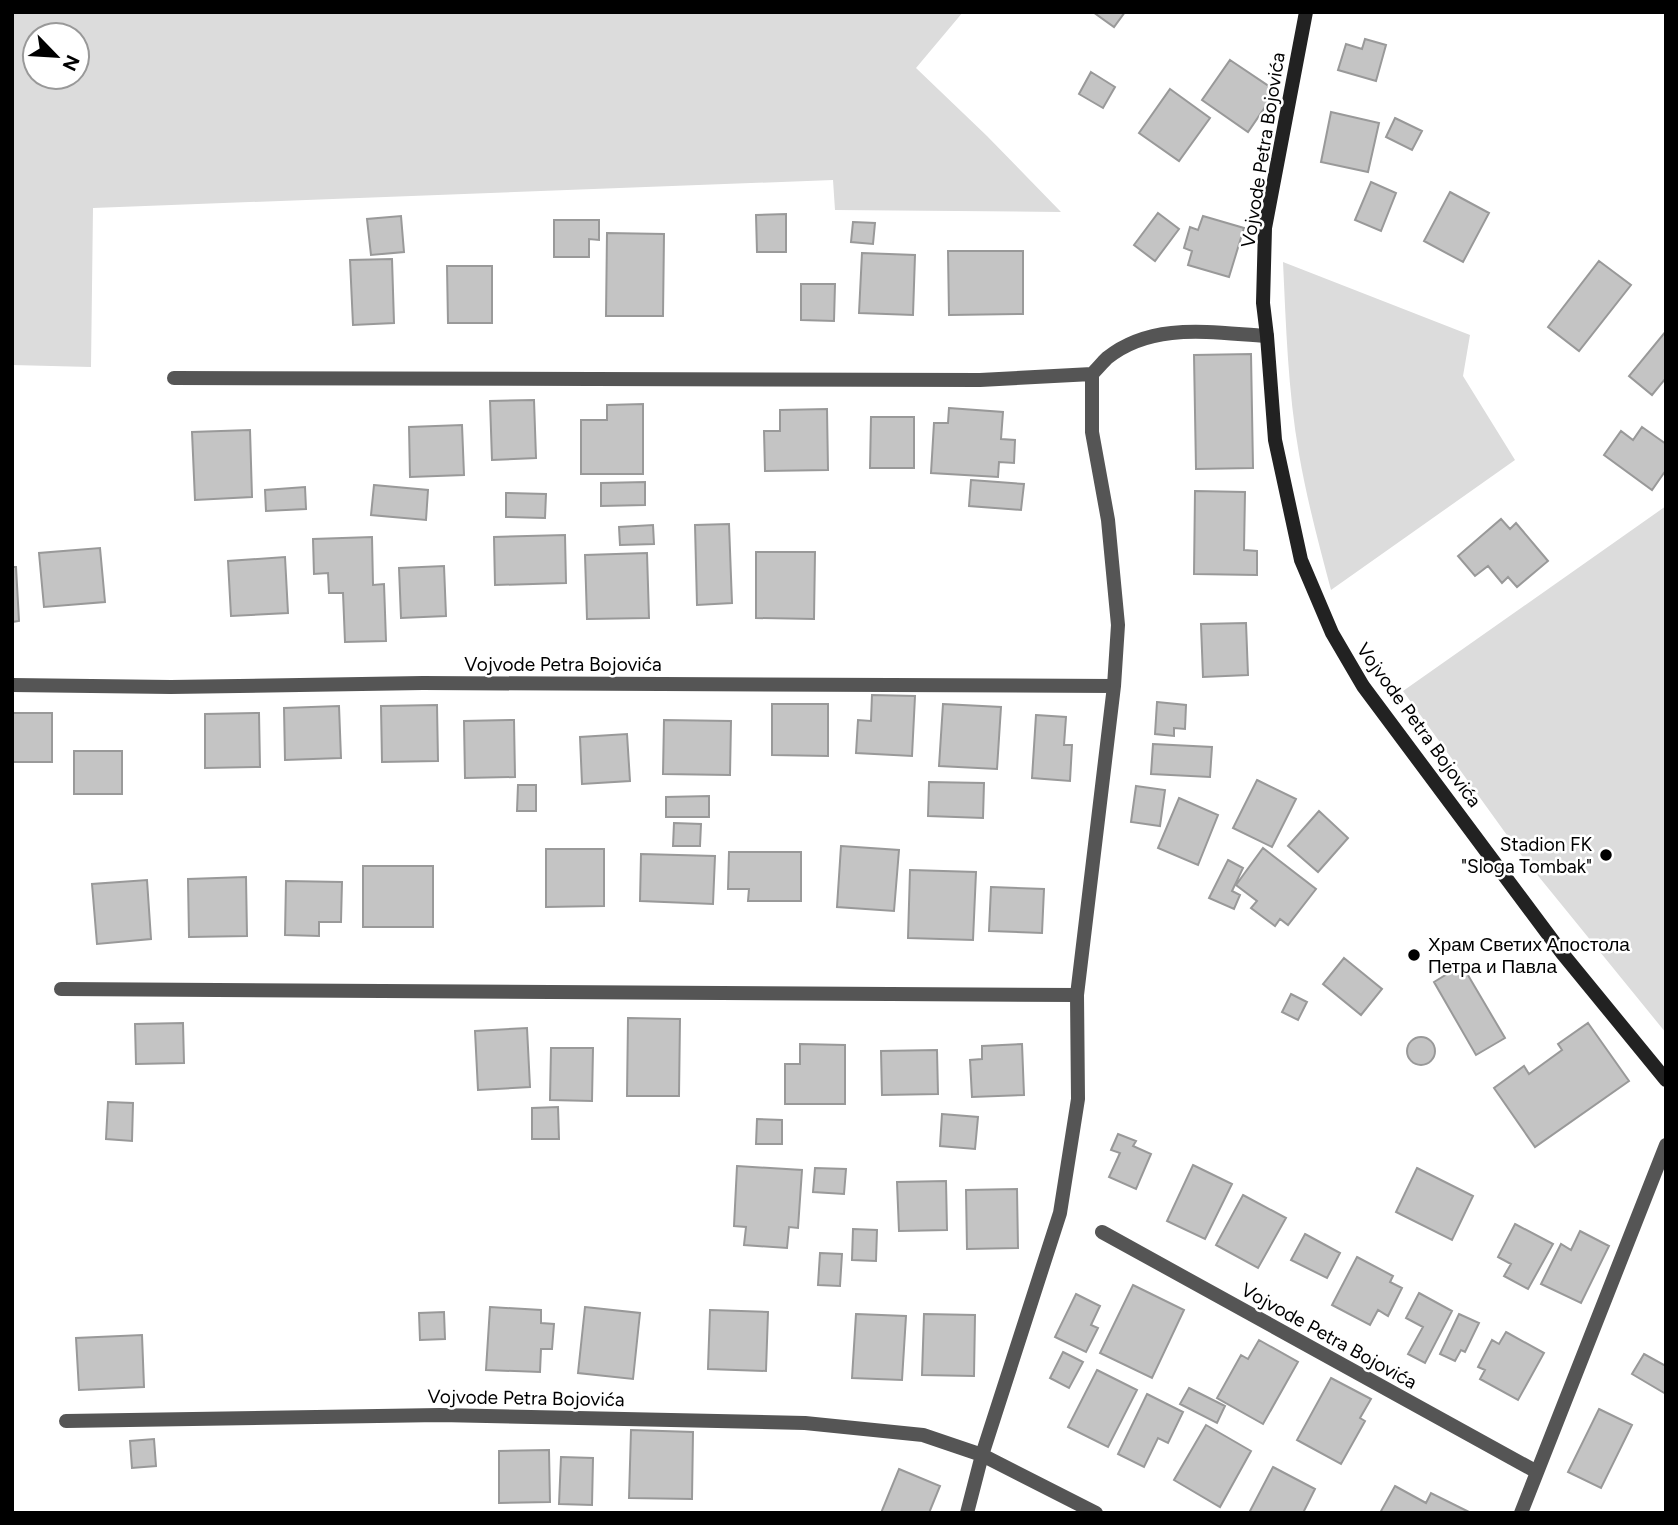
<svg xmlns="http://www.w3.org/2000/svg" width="1678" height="1525" font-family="Figtree,sans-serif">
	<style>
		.green { fill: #dcdcdc; fill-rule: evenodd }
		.building { fill: #c4c4c4; stroke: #999; stroke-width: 2 }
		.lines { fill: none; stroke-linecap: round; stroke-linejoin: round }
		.street { stroke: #555; stroke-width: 14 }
		.secondary { stroke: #222; stroke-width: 14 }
		.poi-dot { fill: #000; stroke: #fff; stroke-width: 2.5 }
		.labels { text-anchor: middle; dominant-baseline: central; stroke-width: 5; stroke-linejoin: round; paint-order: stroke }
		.street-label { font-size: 19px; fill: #000; stroke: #fff }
		.poi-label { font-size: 19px; fill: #000; stroke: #fff; text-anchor: end }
	</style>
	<rect width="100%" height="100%" fill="#fff"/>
	<path class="green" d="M12 12H963L916 68 987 136 1061 212 835 210 833 180 93 208 91 367 12 365ZM35 35H77V77H35Z
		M1283 262 1470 335 1463 376 1515 460 1331 590C1319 545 1307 500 1299 454 1288 391 1286 326 1283 262Z
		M1666 506V1033L1522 856 1403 691Z"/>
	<path class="building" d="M1093 12H1125L1114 27Z
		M1365 39 1386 45 1376 81 1338 70 1346 44 1362 49Z
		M1230 60 1276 91 1248 132 1202 100Z
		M1091 72 1115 87 1103 108 1079 94Z
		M1170 89 1210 118 1179 161 1139 133Z
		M1331 112 1379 123 1368 172 1321 162Z
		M1395 118 1422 131 1412 150 1386 137Z
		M1371 182 1396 193 1381 231 1355 220Z
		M1450 192 1489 213 1463 262 1424 241Z
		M1158 213 1179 229 1155 261 1134 245Z
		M786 214V252H757L756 215Z
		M401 216 404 252 371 255 367 219Z
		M1203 216 1244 228 1229 277 1188 265 1192 251 1184 248 1190 227 1198 230Z
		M554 220H599V240L589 239V257H554Z
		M853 222 875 223 873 244 851 242Z
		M607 233 664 234 663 316H606Z
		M948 251H1023V314L949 315Z
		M862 253 915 255 913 315 859 313Z
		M392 259 394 323 353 325 350 260Z
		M1599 261 1631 285 1579 351 1548 327Z
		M447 266H492V323H448Z
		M801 284H835L834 321 801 320Z
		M1666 331V378L1652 395 1629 376Z
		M1251 354 1253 468 1196 469 1194 355Z
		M534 400 536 458 492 460 490 401Z
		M643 404V474H581V420H607V405Z
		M949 408 1003 412 1001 439 1015 440 1014 463 999 462 998 477 931 473 934 423H948Z
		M827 409 828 470 765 471 764 431H780V410Z
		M871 417H914V468H870Z
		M462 425 464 475 410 477 409 427Z
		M1642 427 1666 444V470L1652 490 1604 455 1621 431 1633 440Z
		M250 430 252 497 195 500 192 432Z
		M971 480 1024 484 1021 510 969 506Z
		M645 482V505L601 506V483Z
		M374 485 428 490 426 520 371 515Z
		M305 487 306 509 266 511 265 490Z
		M1195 491 1245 492 1244 550 1257 551V575L1194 574Z
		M506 493 546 494 545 518 506 517Z
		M1501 519 1510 529 1516 523 1548 561 1517 587 1508 577 1502 583 1488 566 1475 576 1458 556Z
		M729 524 732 603 697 605 695 525Z
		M653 525 654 544 620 545 619 527Z
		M565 535 566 583 495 585 494 537Z
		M372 537 373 585 384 584 386 641 345 642 343 593H329L328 573 314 574 313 539Z
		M100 548 105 602 44 607 39 553Z
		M756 552H815L814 619 756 618Z
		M647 553 649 618 587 619 585 555Z
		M285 557 288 613 231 616 228 561Z
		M444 566 446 616 401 618 399 568Z
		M12 567H16L19 621 12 622Z
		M1246 623 1248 675 1203 677 1201 624Z
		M872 695 915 696 912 756 856 753 858 720 871 721Z
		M1157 702 1186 705 1185 729 1174 728V736L1155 734Z
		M772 704H828V756L772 755Z
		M943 704 1001 707 997 769 939 766Z
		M437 705 438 761 382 762 381 706Z
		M339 706 341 758 285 760 284 708Z
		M12 713H52V762H12Z
		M259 713 260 767 205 768V714Z
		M1036 715 1066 717 1064 745H1072L1070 781 1032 778Z
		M514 720 515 777 465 778 464 721Z
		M664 720 731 721 730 775 663 774Z
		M627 734 630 781 582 784 580 737Z
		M1153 744 1212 747 1210 777 1151 774Z
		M74 751H122V794H74Z
		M1257 780 1296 799 1272 847 1233 828Z
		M929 782 984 783 983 818 928 816Z
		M518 785H536V811H517Z
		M1136 786 1165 790 1160 826 1131 822Z
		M709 796V817H666V797Z
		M1179 798 1218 815 1198 865 1158 848Z
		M1319 811 1348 838 1318 872 1288 846Z
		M674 823 701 824 700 846H673Z
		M841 846 899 850 894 911 837 907Z
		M1263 848 1316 889 1288 925 1280 919 1275 926 1251 908 1257 901 1236 885Z
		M546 849H604V906L546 907Z
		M729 852H801V901H748L749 889H728Z
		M641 854 715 856 713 904 640 901Z
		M1228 860 1243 868 1232 891 1240 895 1234 909 1209 898Z
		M363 866H433V927H363Z
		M910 870 976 872 973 940 908 938Z
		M246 877 247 936 189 937 188 879Z
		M147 880 151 939 97 944 92 884Z
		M286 881 342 882 341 922H319V936L285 935Z
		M991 887 1044 889 1042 933 989 931Z
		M1344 958 1382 989 1361 1015 1323 984Z
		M1462 965 1505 1038 1476 1055 1434 982Z
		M1291 994 1307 1002 1298 1020 1282 1012Z
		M628 1018 680 1019 679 1096H627Z
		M183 1023 184 1063 136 1064 135 1024Z
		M1588 1023 1629 1081 1535 1147 1494 1088 1524 1066 1529 1074 1562 1050 1558 1044Z
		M527 1028 530 1087 478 1090 475 1031Z
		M1407 1051a14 14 0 1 1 28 0a14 14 0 1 1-28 0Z
		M800 1044 845 1045V1104H785V1064H800Z
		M1022 1044 1024 1095 972 1097 970 1060 982 1059V1046Z
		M551 1048H593L592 1101 550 1100Z
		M937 1050 938 1094 882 1095 881 1051Z
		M108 1102 133 1103 132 1141 106 1139Z
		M558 1107 559 1139H532V1108Z
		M942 1114 978 1117 975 1149 940 1146Z
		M757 1119 782 1120V1144H756Z
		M1118 1134 1136 1141 1133 1146 1151 1154 1136 1189 1109 1177 1120 1153 1111 1150Z
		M1193 1165 1232 1184 1205 1239 1167 1221Z
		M737 1166 802 1170 798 1228 789 1227 787 1248 744 1245 746 1227 734 1226Z
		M815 1168 846 1169 844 1194 813 1192Z
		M1417 1168 1473 1196 1452 1240 1396 1212Z
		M946 1181 947 1230 899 1231 897 1182Z
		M1017 1189 1018 1248 967 1249 966 1190Z
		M1243 1195 1286 1218 1258 1268 1216 1245Z
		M1515 1224 1553 1244 1528 1289 1504 1276 1511 1264 1498 1257Z
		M853 1229 877 1230 876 1261 852 1260Z
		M1580 1231 1609 1246 1581 1303 1541 1284 1561 1244 1571 1250Z
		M1305 1234 1340 1253 1327 1278 1291 1260Z
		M820 1253 842 1254 840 1286 818 1285Z
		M1357 1257 1393 1276 1390 1282 1402 1288 1388 1316 1378 1310 1370 1325 1332 1305Z
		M1133 1285 1184 1310 1152 1378 1100 1353Z
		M1419 1293 1452 1311 1425 1363 1408 1354 1423 1327 1406 1318Z
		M1076 1294 1100 1306 1091 1325 1098 1328 1086 1352 1055 1337Z
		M490 1307 541 1310V1323L554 1324 552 1349H541L540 1372 486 1370Z
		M585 1307 640 1313 633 1379 578 1373Z
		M710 1310 768 1312 766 1371 708 1369Z
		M444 1312 445 1339 420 1340 419 1313Z
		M856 1314 906 1316 902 1380 852 1378Z
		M924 1314 975 1315 974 1376 922 1375Z
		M1459 1314 1479 1323 1465 1352 1461 1350 1455 1361 1440 1354Z
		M1506 1332 1544 1353 1518 1400 1480 1379 1485 1370 1478 1367 1492 1340 1499 1344Z
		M142 1335 144 1387 79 1390 76 1338Z
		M1259 1340 1298 1362 1263 1424 1217 1398 1241 1355 1248 1359Z
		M1063 1352 1083 1362 1069 1388 1050 1378Z
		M1644 1354 1666 1366V1394L1632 1374Z
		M1097 1370 1137 1390 1108 1447 1068 1427Z
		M1331 1378 1371 1399 1360 1418 1365 1421 1341 1464 1297 1440Z
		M1189 1388 1225 1406 1217 1423 1180 1404Z
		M1147 1394 1183 1412 1168 1443 1158 1438 1144 1467 1118 1454Z
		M1599 1409 1632 1425 1601 1488 1568 1472Z
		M1206 1425 1251 1451 1220 1507 1174 1480Z
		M631 1430 693 1432 692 1499 629 1498Z
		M154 1439 156 1466 132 1468 130 1441Z
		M549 1450 550 1502 499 1503V1451Z
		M561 1457 593 1458 592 1505 559 1504Z
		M1273 1467 1315 1489 1303 1513H1249Z
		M899 1469 940 1486 929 1513H881Z
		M1395 1486 1426 1503 1431 1493 1469 1512 1380 1513Z"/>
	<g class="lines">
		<path class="street" d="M174 378 980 380 1092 374
			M12 685 171 687 423 683 1114 686
			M61 989 1077 995
			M1102 1232 1537 1472
			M66 1421 440 1415 805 1423 923 1435 982 1455 1096 1513
			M967 1513 982 1455 1060 1213 1078 1099 1077 995 1114 686 1118 625 1108 520 1092 432V374C1097 369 1102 363 1107 358 1153 321 1213 333 1267 336
			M1521 1513 1666 1145"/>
		<path class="secondary" d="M1306 12 1265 228 1263 303 1267 336 1275 440 1301 560 1332 633 1363 686 1562 953 1666 1080"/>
	</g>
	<g class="poi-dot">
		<circle cx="1606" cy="855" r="7"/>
		<circle cx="1414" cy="955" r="7"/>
	</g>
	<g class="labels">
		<g class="street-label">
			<text transform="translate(1263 150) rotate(-81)">Vojvode Petra Bojovića</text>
			<text x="563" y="664">Vojvode Petra Bojovića</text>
			<text transform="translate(1419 725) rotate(54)">Vojvode Petra Bojovića</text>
			<text transform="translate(1329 1336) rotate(29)">Vojvode Petra Bojovića</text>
			<text transform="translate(526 1398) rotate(1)">Vojvode Petra Bojovića</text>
		</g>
		<g class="poi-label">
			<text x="1592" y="844">Stadion FK<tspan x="1592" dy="22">"Sloga Tombak"</tspan></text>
			<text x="1428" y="944" text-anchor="start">Храм Светих Апостола<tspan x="1428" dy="22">Петра и Павла</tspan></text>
		</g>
	</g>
	<rect width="1678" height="1525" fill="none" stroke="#000000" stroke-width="28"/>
	<g transform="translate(56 56) rotate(115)"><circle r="33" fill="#ffffff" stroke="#999999" stroke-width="2"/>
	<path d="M0-5L12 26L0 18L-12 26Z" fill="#000000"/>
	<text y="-10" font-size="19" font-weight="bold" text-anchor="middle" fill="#000000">N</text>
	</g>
</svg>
